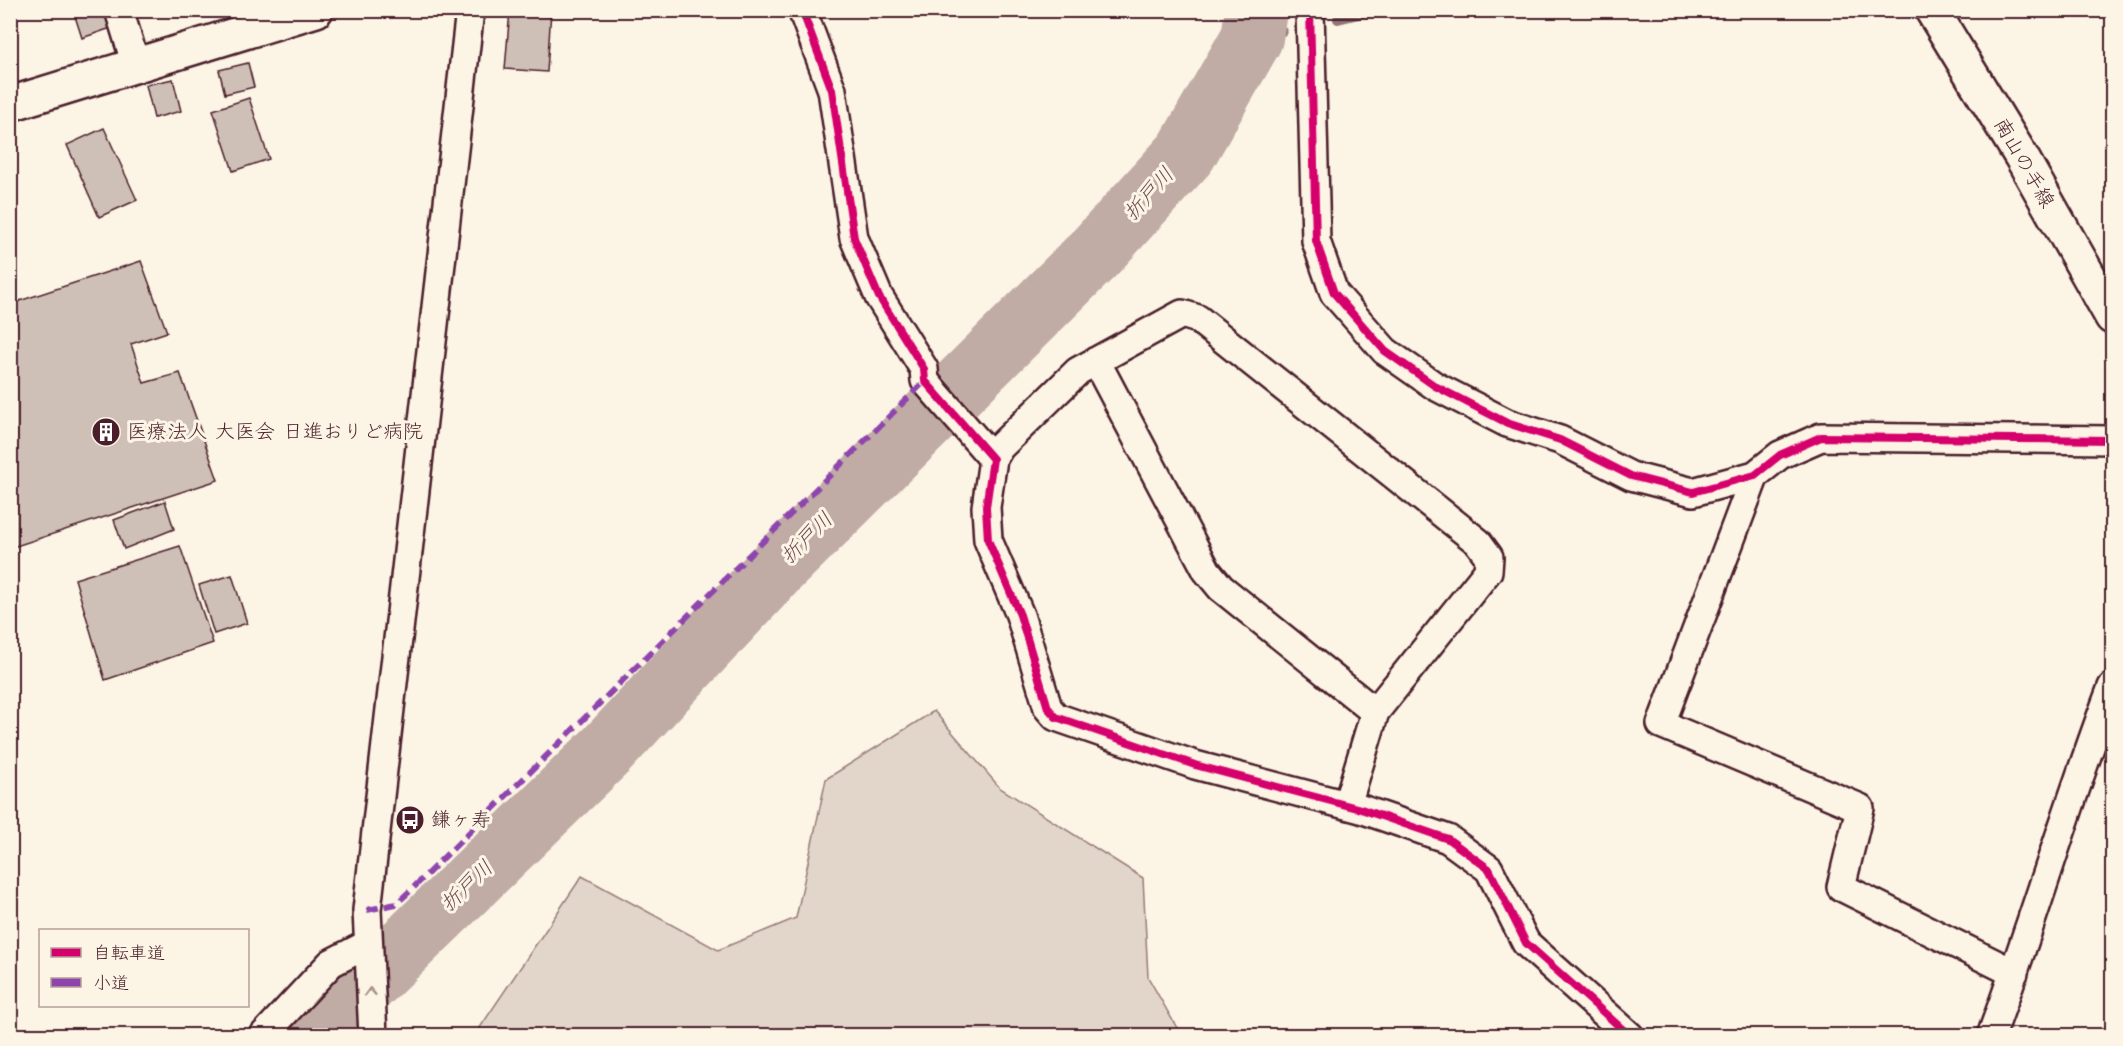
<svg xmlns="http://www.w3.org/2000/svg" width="2123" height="1046" font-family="'Architects Daughter','Klee One',sans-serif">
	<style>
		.green { fill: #e2d5ca; stroke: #967a7a; stroke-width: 1.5 }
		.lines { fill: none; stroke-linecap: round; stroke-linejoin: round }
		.stream { stroke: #917474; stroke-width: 10 }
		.river { stroke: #c0aca5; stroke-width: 62 }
		.building { fill: #cfc0b7; stroke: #4a1f2b; stroke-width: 1.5 }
		.minor-casing { stroke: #4a1f2b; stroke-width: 32 }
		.tertiary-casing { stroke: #4a1f2b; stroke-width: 38 }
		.minor { stroke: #fcf5e5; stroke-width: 27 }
		.tertiary { stroke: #fcf5e5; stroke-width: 33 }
		.quiet { stroke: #8e44ad; stroke-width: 6; stroke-dasharray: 12 6; stroke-linecap: butt }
		.cycleway-casing { stroke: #fcf5e5; stroke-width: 11 }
		.cycleway { stroke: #d6006c; stroke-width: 8 }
		.oneway { stroke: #a38a88 }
		.labels { text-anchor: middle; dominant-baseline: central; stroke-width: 6; stroke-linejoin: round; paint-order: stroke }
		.street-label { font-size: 20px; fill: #4a1f2b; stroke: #fcf5e5 }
		.poi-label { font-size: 20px; fill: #4a1f2b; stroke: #fcf5e5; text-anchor: start }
		.water-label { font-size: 21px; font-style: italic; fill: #6d4950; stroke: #fcf5e5 }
	</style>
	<rect width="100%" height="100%" fill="#fcf5e5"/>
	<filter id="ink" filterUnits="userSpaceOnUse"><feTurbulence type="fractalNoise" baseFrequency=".0167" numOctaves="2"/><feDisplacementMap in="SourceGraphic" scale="12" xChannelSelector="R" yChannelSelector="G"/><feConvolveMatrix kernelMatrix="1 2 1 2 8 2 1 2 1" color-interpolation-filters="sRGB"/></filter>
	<g filter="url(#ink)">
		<path class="green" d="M934 711 1000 788 1143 878 1148 977 1181 1035H475L582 876 718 950 796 918 826 779Z"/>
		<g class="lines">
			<path class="stream" d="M1338 19 1375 10
				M1252 38 1282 31"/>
			<path class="river" d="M313 1036 607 750 776 569 1093 255 1186 153 1252 38 1256 10"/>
		</g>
		<path class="building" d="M73 10H105L111 28 82 38Z
			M510 10H551L547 72 505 69Z
			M248 63 254 87 225 94 219 70Z
			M173 79 181 111 154 118 146 85Z
			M249 98 269 159 233 171 213 110Z
			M104 128 137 200 99 217 67 145Z
			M141 261 167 332 131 344 144 383 180 373 218 480 10 548V304Z
			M165 501 174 529 124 549 114 520Z
			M180 546 213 643 105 680 75 579Z
			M232 575 247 623 214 634 199 585Z"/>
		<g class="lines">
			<g class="minor-casing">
				<path id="minor" d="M119 10 136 65
					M802 10 832 90 854 238 879 297 924 369 925 381 993 459 986 507 988 540 1020 615 1048 708 1056 717 1195 765 1361 809 1448 839 1489 869 1526 943 1630 1036
					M1310 10 1316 241 1334 293 1385 351 1435 386 1507 423 1560 440 1631 476 1693 492 1755 475 1780 455 1821 437 2112 440
					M1096 361 1207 571 1221 588 1375 712
					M993 459 1000 447 1078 371 1182 314 1198 319 1478 542 1489 557 1488 571 1375 712 1347 805
					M1755 475 1661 724 1860 808 1841 887 2014 973
					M263 1036 331 963 368 944
					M373 1036 367 910 470 10
					M1991 1036C2034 920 2068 802 2112 687"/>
			</g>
			<g class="tertiary-casing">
				<path id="tertiary" d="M1932 10 2021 156 2112 317
					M10 104 316 10"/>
			</g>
			<use href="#minor" class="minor"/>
			<use href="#tertiary" class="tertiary"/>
			<path class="quiet" d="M367 910 396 904 411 890 925 381"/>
			<g class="cycleway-casing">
				<path id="cycleway" d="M802 10 832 90 854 238 879 297 924 369 925 381 993 459 986 507 988 540 1020 615 1048 708 1056 717 1195 765 1361 809 1448 839 1489 869 1526 943 1630 1036
					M1310 10 1316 241 1334 293 1385 351 1435 386 1507 423 1560 440 1631 476 1693 492 1755 475 1780 455 1821 437 2112 440"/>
			</g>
			<use href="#cycleway" class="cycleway"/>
		</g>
		<defs><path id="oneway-chevron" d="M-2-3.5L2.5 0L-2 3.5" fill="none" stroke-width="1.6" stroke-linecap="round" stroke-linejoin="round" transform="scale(1.5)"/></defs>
		<use class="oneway" href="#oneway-chevron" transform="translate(370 992) rotate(-93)"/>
	</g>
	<defs>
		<g id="building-disc" transform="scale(1.5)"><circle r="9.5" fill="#4a1f2b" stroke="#fcf5e5"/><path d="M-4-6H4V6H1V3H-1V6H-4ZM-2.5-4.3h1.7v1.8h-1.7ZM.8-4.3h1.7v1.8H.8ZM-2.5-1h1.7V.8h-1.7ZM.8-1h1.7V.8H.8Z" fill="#fff"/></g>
		<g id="bus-disc" transform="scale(1.5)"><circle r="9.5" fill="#4a1f2b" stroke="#fcf5e5"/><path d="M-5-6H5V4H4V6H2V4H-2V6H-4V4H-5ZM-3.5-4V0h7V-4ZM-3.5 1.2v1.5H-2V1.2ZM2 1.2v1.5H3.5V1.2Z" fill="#fff"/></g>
	</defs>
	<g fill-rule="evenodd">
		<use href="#building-disc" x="106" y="432"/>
		<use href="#bus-disc" x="410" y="820"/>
	</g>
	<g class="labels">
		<g class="street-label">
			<text transform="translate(2024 163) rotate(60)">南山の手線</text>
		</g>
		<g class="poi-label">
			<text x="127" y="432">医療法人 大医会 日進おりど病院</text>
			<text x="431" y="820">鎌ヶ寿</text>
		</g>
		<g class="water-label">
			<text transform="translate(1149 194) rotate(-48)">折戸川</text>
			<text transform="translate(807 538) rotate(-45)">折戸川</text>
			<text transform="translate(467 886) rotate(-44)">折戸川</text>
		</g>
	</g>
	<rect width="2123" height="1046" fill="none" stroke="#fcf5e5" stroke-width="36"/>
	<rect x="18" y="18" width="2087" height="1010" fill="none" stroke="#4a1f2b" stroke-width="2" filter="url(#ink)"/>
	<rect x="39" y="929" width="210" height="78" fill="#fcf5e5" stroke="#b59f9b" stroke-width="1.5"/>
	<rect x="51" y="948" width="30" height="9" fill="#d6006c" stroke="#b59f9b" stroke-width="1.5"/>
	<text x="93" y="959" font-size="18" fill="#4a1f2b">自転車道</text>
	<rect x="51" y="978" width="30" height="9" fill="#8e44ad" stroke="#b59f9b" stroke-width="1.5"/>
	<text x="93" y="989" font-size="18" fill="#4a1f2b">小道</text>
</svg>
